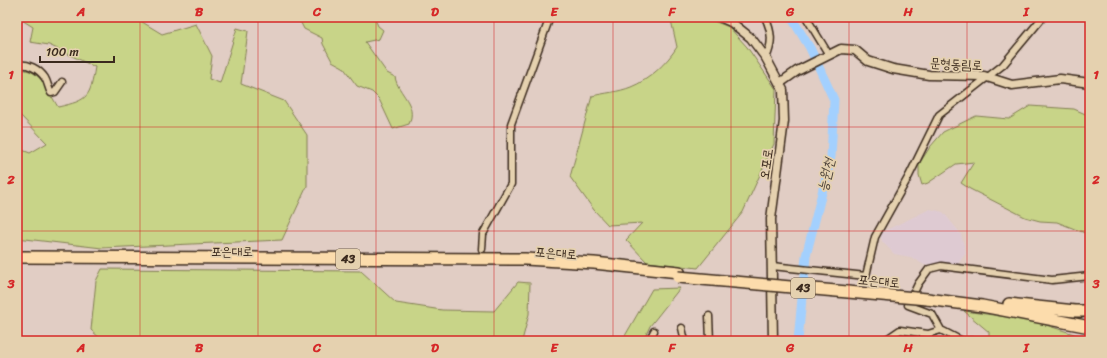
<svg xmlns="http://www.w3.org/2000/svg" width="1107" height="358" font-family="Sriracha,'Poor Story',sans-serif">
	<style>
		.built { fill: #decad2 }
		.green { fill: #c8d488; stroke: #827f53 }
		.lines { fill: none; stroke-linecap: round; stroke-linejoin: round }
		.river { stroke: #a3d0fe; stroke-width: 9 }
		.street-casing { stroke: #3b2a1e; stroke-width: 9 }
		.secondary-casing { stroke: #3b2a1e; stroke-width: 11 }
		.highway-casing { stroke: #3b2a1e; stroke-width: 14 }
		.street { stroke: #e5d1af; stroke-width: 6 }
		.secondary { stroke: #e5d1af; stroke-width: 8 }
		.highway { stroke: #fcdcac; stroke-width: 11 }
		.highway-bridge-casing { stroke: #3b2a1e; stroke-width: 14; stroke-linecap: butt }
		.highway-bridge { stroke: #fcdcac; stroke-width: 11 }
		.grid { fill: none; stroke: #d62828; stroke-width: 1; stroke-opacity: 0.55 }
		.labels { text-anchor: middle; dominant-baseline: central; stroke-width: 3.5; stroke-linejoin: round; paint-order: stroke }
		.shield { fill: #e5d1af; stroke: #6e5c4a; stroke-width: 1 }
		.shield-label { font-size: 12px; font-weight: bold; fill: #3b2a1e }
		.street-label { font-size: 13px; fill: #3b2a1e; stroke: #e5d1af }
		.water-label { font-size: 14px; font-style: italic; fill: #453b34; stroke: #e5d1af }
		.neatline { fill: none; stroke: #d62828; stroke-width: 1.5 }
		.grid-label { font-size: 13px; text-anchor: middle; font-weight: bold; fill: #d62828 }
	</style>
	<rect width="100%" height="100%" fill="#e1cdc4"/>
	<filter id="ink" filterUnits="userSpaceOnUse"><feTurbulence type="fractalNoise" baseFrequency=".025" numOctaves="2"/><feDisplacementMap in="SourceGraphic" scale="8" xChannelSelector="R" yChannelSelector="G"/><feConvolveMatrix kernelMatrix="1 2 1 2 8 2 1 2 1" color-interpolation-filters="sRGB"/></filter>
	<g filter="url(#ink)">
		<path class="built" d="M930 209 943 212 961 234 966 253 958 264 943 263 924 265 911 257 894 254 882 241 880 233Z"/>
		<path class="green" d="M17 17H134L162 34 196 24 212 56 209 79 220 83 237 28 248 31 241 84 284 101 307 135V186L282 240 102 248 17 238V148L30 153 47 143 17 112V70C39 66 48 91 58 107 89 100 90 97 95 67L49 45 30 42 33 27Z
			M298 17H348L352 21 356 17H374L378 26 383 30 379 39 365 42 387 73 395 77C398 94 418 104 409 124L393 129 379 99 372 92 357 86 343 67 332 61 323 44 322 38 304 29Z
			M681 17H703L729 27 747 47 776 89 774 144 743 212 698 268 647 262 626 240 642 223 608 225 594 210 570 177 592 96C604 93 619 92 631 87 649 80 667 63 677 47L671 20Z
			M1030 106 1074 109 1090 116V235L1057 222 1040 221 1025 217 970 189 961 183 974 162 956 164 928 183 922 185 919 175V164L930 147 943 132 976 116 1009 119Z
			M102 269 361 271 396 303 442 310 494 311 518 282 530 283 529 314 522 341H103L91 330 96 281Z
			M680 288 650 326 643 341H622L652 289Z
			M964 311 1030 320 1090 339V341H989V332Z"/>
		<g class="lines">
			<path class="river" d="M791 17 810 48 834 100 831 157 806 256 798 341"/>
			<g class="street-casing">
				<path id="street" d="M765 17C772 32 773 43 766 58
					M806 17 829 55
					M17 65C28 63 39 69 45 78 48 83 48 88 51 93L55 92 62 82
					M482 249 483 234 511 184V124L550 17
					M772 266 866 276 875 237 909 176 939 115 1003 65 1043 17
					M709 316 710 341
					M682 328 685 341
					M649 341 654 331
					M884 341 900 330 928 334 941 330
					M962 341 941 330 932 314 908 305 918 284 929 269 941 266 1052 280 1090 276
					M970 341H972"/>
			</g>
			<g class="secondary-casing">
				<path id="secondary" d="M720 17 731 22 751 38 766 58 783 90 784 121 771 219 773 341
					M780 83 797 71 841 49 855 50 868 61 893 69 929 75 984 76 1012 85 1060 79 1090 83"/>
			</g>
			<g class="highway-casing">
				<path id="highway" d="M17 257 525 259 594 263 679 272
					M927 299 982 306 1090 327
					M1009 304 1075 311H1090"/>
			</g>
			<use href="#street" class="street"/>
			<use href="#secondary" class="secondary"/>
			<use href="#highway" class="highway"/>
			<g class="highway-bridge-casing">
				<path id="highway-bridge" d="M678 277 927 299"/>
			</g>
			<use href="#highway-bridge" class="highway-bridge"/>
		</g>
	</g>
	<path class="grid" d="M140 17V341M258 17V341M376 17V341M494 17V341M613 17V341M731 17V341M849 17V341M967 17V341M17 127H1090M17 231H1090"/>
	<g class="labels">
		<g class="shield">
			<rect x="336" y="249" width="24" height="20" rx="3"/>
			<rect x="791" y="278" width="24" height="20" rx="3"/>
		</g>
		<g class="shield-label">
			<text x="348" y="259">43</text>
			<text x="803" y="288">43</text>
		</g>
		<g class="street-label">
			<text transform="translate(956 64) rotate(3)">문형동림로</text>
			<text transform="translate(766 164) rotate(-82)">오포로</text>
			<text x="232" y="251">포은대로</text>
			<text transform="translate(556 253) rotate(4)">포은대로</text>
			<text transform="translate(879 281) rotate(5)">포은대로</text>
		</g>
		<g class="water-label">
			<text transform="translate(826 175) rotate(-77)">능원천</text>
		</g>
	</g>
	<rect width="1107" height="358" fill="none" stroke="#e5d1af" stroke-width="44"/>
	<path d="M40 56v6h74v-6" fill="none" stroke="#3b2a1e" stroke-width="2"/>
	<text x="46" y="56" font-size="12" fill="#3b2a1e" stroke="#e5d1af" stroke-width="3" paint-order="stroke">100 m</text>
	<rect x="22" y="22" width="1063" height="314" class="neatline"/>
	<g class="grid-label">
		<text x="81" y="16">A</text>
		<text x="199" y="16">B</text>
		<text x="317" y="16">C</text>
		<text x="435" y="16">D</text>
		<text x="554" y="16">E</text>
		<text x="672" y="16">F</text>
		<text x="790" y="16">G</text>
		<text x="908" y="16">H</text>
		<text x="1026" y="16">I</text>
		<text x="11" y="79">1</text>
		<text x="1096" y="79">1</text>
		<text x="11" y="184">2</text>
		<text x="1096" y="184">2</text>
		<text x="11" y="288">3</text>
		<text x="1096" y="288">3</text>
		<text x="81" y="352">A</text>
		<text x="199" y="352">B</text>
		<text x="317" y="352">C</text>
		<text x="435" y="352">D</text>
		<text x="554" y="352">E</text>
		<text x="672" y="352">F</text>
		<text x="790" y="352">G</text>
		<text x="908" y="352">H</text>
		<text x="1026" y="352">I</text>
	</g>
</svg>
